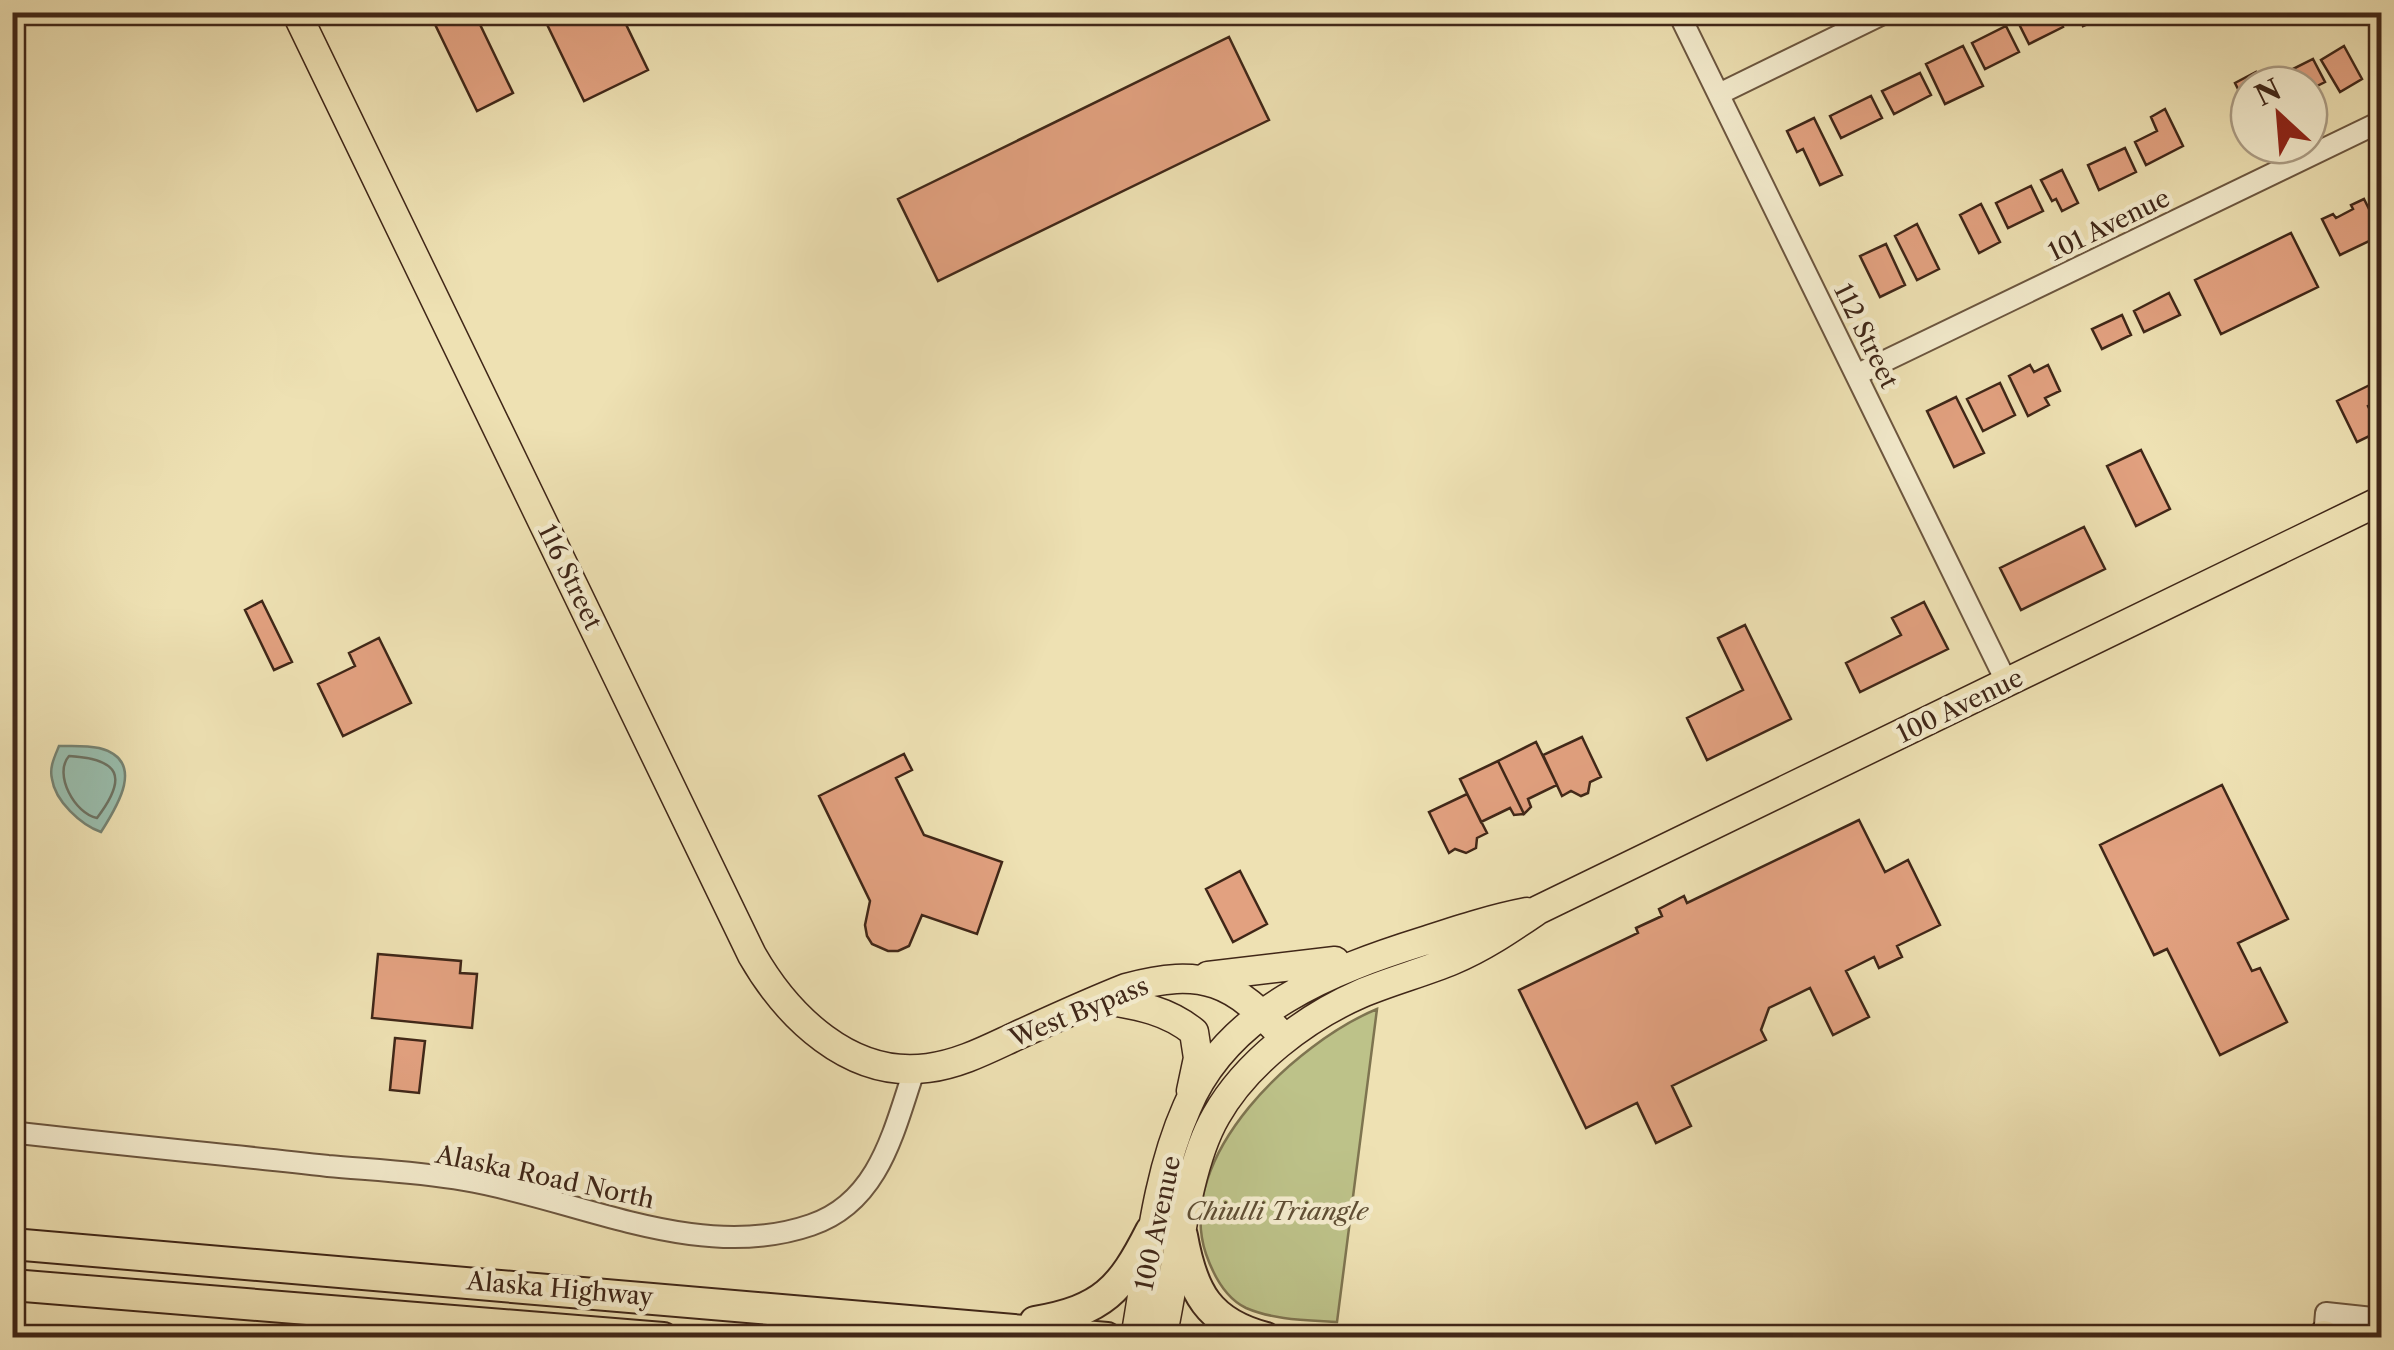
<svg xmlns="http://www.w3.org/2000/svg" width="2394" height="1350" font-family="'Libre Caslon Text',serif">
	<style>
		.green { fill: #bdc289; stroke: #7e7450; stroke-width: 2.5 }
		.water { fill: #99beae; stroke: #758272; stroke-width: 2.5 }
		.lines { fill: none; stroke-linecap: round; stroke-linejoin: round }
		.shore { stroke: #6c7263; stroke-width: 2.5 }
		.building { fill: #e2a180; stroke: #402718; stroke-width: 2.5 }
		.minor-casing { stroke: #6c563f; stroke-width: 24 }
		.major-casing { stroke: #402718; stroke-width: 31 }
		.highway-casing { stroke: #402718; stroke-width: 34 }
		.minor { stroke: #f4ecce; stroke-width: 20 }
		.major { stroke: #eee1b3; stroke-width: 28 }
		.highway { stroke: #eee1b3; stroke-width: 30 }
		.labels { text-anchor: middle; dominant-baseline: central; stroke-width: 9; stroke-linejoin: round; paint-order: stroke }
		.street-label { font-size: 25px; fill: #402718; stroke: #f4ecce }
		.park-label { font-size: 25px; font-style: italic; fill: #5f4e34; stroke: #f4ecce }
	</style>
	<rect width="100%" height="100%" fill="#eee1b3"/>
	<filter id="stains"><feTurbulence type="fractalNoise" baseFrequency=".002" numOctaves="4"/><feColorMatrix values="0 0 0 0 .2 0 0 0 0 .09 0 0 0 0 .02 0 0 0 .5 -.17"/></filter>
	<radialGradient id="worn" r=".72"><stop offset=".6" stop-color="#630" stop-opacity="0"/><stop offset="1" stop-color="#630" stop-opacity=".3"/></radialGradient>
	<path class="green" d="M1377 1009 1337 1322C1306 1320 1274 1320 1246 1308 1225 1298 1213 1274 1206 1254 1173 1156 1297 1042 1377 1009Z"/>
	<path class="water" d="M59 746C71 746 86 745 99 748 147 760 117 807 101 832 81 825 55 801 52 779 49 767 55 756 59 746Z"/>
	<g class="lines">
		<path class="shore" d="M69 756C119 759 129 776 97 818 75 814 53 774 69 756Z"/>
	</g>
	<path class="building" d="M429 12H474L513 93 477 111Z
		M541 12H620L648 70 584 101Z
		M2032 12H2056L2063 27 2029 44 2017 20Z
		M2078 12H2105L2107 16 2083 26Z
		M2006 26 2019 52 1985 69 1972 43Z
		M1229 37 1269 120 938 281 898 199Z
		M1963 46 1983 86 1945 104 1926 64Z
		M2344 46 2362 79 2340 92 2321 60Z
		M2313 59 2325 82 2309 90V85H2281L2277 77Z
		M2256 72 2262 85H2249V111L2235 83Z
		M1920 73 1931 95 1894 114 1882 91Z
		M1871 96 1882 118 1841 138 1830 116Z
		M2165 109 2183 146 2146 165 2135 142 2157 131 2151 117Z
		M1814 118 1842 175 1820 185 1803 149 1797 152 1787 131Z
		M2125 148 2136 172 2099 190 2088 165Z
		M2062 170 2078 203 2062 211 2056 199 2052 201 2041 180Z
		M2031 186 2043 211 2008 228 1996 203Z
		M2364 199 2382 235 2340 255 2322 219 2333 214 2336 218 2353 209 2351 205Z
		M1981 204 2000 242 1979 253 1960 215Z
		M1917 224 1939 269 1917 280 1895 236Z
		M2291 233 2318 287 2221 334 2195 280Z
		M1886 244 1905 285 1880 297 1860 256Z
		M2169 293 2180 315 2144 332 2134 311Z
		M2122 315 2131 335 2102 349 2092 329Z
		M2030 365 2034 372 2048 365 2060 391 2045 398 2049 405 2028 416 2009 376Z
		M2378 381 2382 399 2368 406 2380 431 2357 442 2337 401Z
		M2000 383 2015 415 1983 431 1967 399Z
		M1956 397 1984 453 1954 467 1927 411Z
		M2141 450 2170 509 2136 526 2107 466Z
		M2084 527 2105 569 2021 610 2000 568Z
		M262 601 292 662 274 670 245 610Z
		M1924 602 1948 649 1860 692 1846 663 1901 635 1892 618Z
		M1745 625 1791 719 1707 760 1687 718 1743 690 1718 638Z
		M379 638 411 703 343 736 318 684 355 666 349 653Z
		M1582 737 1601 777 1590 782 1588 793 1581 796 1571 791 1562 796 1543 755Z
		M1536 742 1557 785 1528 799 1531 807 1524 814 1498 761Z
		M904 754 912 770 896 778 924 835 1002 862 977 934 922 915 909 946 898 951H888L872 944 867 936 865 925 870 901 819 796Z
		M1498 761 1524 814 1514 815 1510 808 1481 822 1460 779Z
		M2222 785 2288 919 2238 943 2252 971 2260 968 2287 1022 2220 1055 2167 949 2154 955 2100 845Z
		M1467 794 1487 833 1477 838 1476 848 1466 853 1455 849 1449 853 1429 812Z
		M1859 820 1885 872 1908 860 1940 925 1897 946 1902 957 1879 968 1874 957 1846 971 1869 1017 1833 1035 1810 988 1769 1008 1761 1030 1766 1040 1672 1086 1691 1126 1656 1143 1637 1103 1586 1128 1519 990 1638 933 1636 928 1662 916 1659 909 1684 896 1687 903Z
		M1240 871 1267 924 1233 942 1206 889Z
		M378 954 461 961 460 973 477 974 472 1028 372 1018Z
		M395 1038 425 1041 419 1093 390 1090Z"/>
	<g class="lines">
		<g class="minor-casing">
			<path id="minor" d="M1678 12 2007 683
				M1719 94 1887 12
				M1858 374 2382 121
				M12 1132C118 1145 223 1154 328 1166 373 1170 419 1172 464 1180 575 1198 698 1264 811 1225 880 1202 894 1129 915 1068
				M2324 1336 2326 1313 2382 1319"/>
		</g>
		<g class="major-casing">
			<path id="major" d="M296 12 752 955C787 1016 850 1079 928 1068 959 1064 986 1050 1014 1037 1051 1020 1088 1003 1126 988 1203 967 1234 981 1285 1039
				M1208 976 1335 961
				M1100 999C1135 1005 1166 1009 1194 1032L1198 1058 1191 1091
				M1135 1338C1149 1261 1155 1179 1187 1107 1228 1010 1331 970 1424 941 1458 930 1491 919 1527 912
				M1162 1338C1177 1273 1184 1171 1216 1116 1246 1063 1305 1018 1360 994 1390 981 1422 973 1453 960 1484 947 1510 929 1538 910L2382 500"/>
		</g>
		<g class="highway-casing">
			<path id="highway" d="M1182 1236C1192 1292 1208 1323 1266 1338
				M12 1244 1107 1338
				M12 1285 663 1338
				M1035 1322C1103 1310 1121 1290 1151 1231
				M2323 1338 2324 1336"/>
		</g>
		<use href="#minor" class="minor"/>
		<use href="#major" class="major"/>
		<use href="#highway" class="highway"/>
	</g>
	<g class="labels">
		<g class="street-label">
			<text transform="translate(2109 225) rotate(-26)">101 Avenue</text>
			<text transform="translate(1866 336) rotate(64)">112 Street</text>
			<text transform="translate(570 577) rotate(64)">116 Street</text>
			<text transform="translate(1960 706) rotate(-26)">100 Avenue</text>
			<text transform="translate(1079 1012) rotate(-22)">West Bypass</text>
			<text transform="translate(545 1177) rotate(12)">Alaska Road North</text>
			<text transform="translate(1158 1223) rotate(-78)">100 Avenue</text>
			<text transform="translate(560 1289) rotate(5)">Alaska Highway</text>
		</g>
		<g class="park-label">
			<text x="1277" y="1211">Chiulli Triangle</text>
		</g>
	</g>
	<rect width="2394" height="1350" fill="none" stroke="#eee1b3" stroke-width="50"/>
	<rect x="15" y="15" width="2364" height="1320" fill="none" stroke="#402718" stroke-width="5"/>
	<rect x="25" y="25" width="2344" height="1300" fill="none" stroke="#402718" stroke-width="2.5"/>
	<g transform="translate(2279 115) rotate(334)"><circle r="48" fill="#f4ecce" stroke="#ac9d85" stroke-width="2.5"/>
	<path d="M0-8L18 38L0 25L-18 38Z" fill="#8f2418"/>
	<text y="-15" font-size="28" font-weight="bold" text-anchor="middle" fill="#402718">N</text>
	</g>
	<rect width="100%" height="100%" filter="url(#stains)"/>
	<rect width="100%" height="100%" fill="url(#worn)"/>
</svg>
